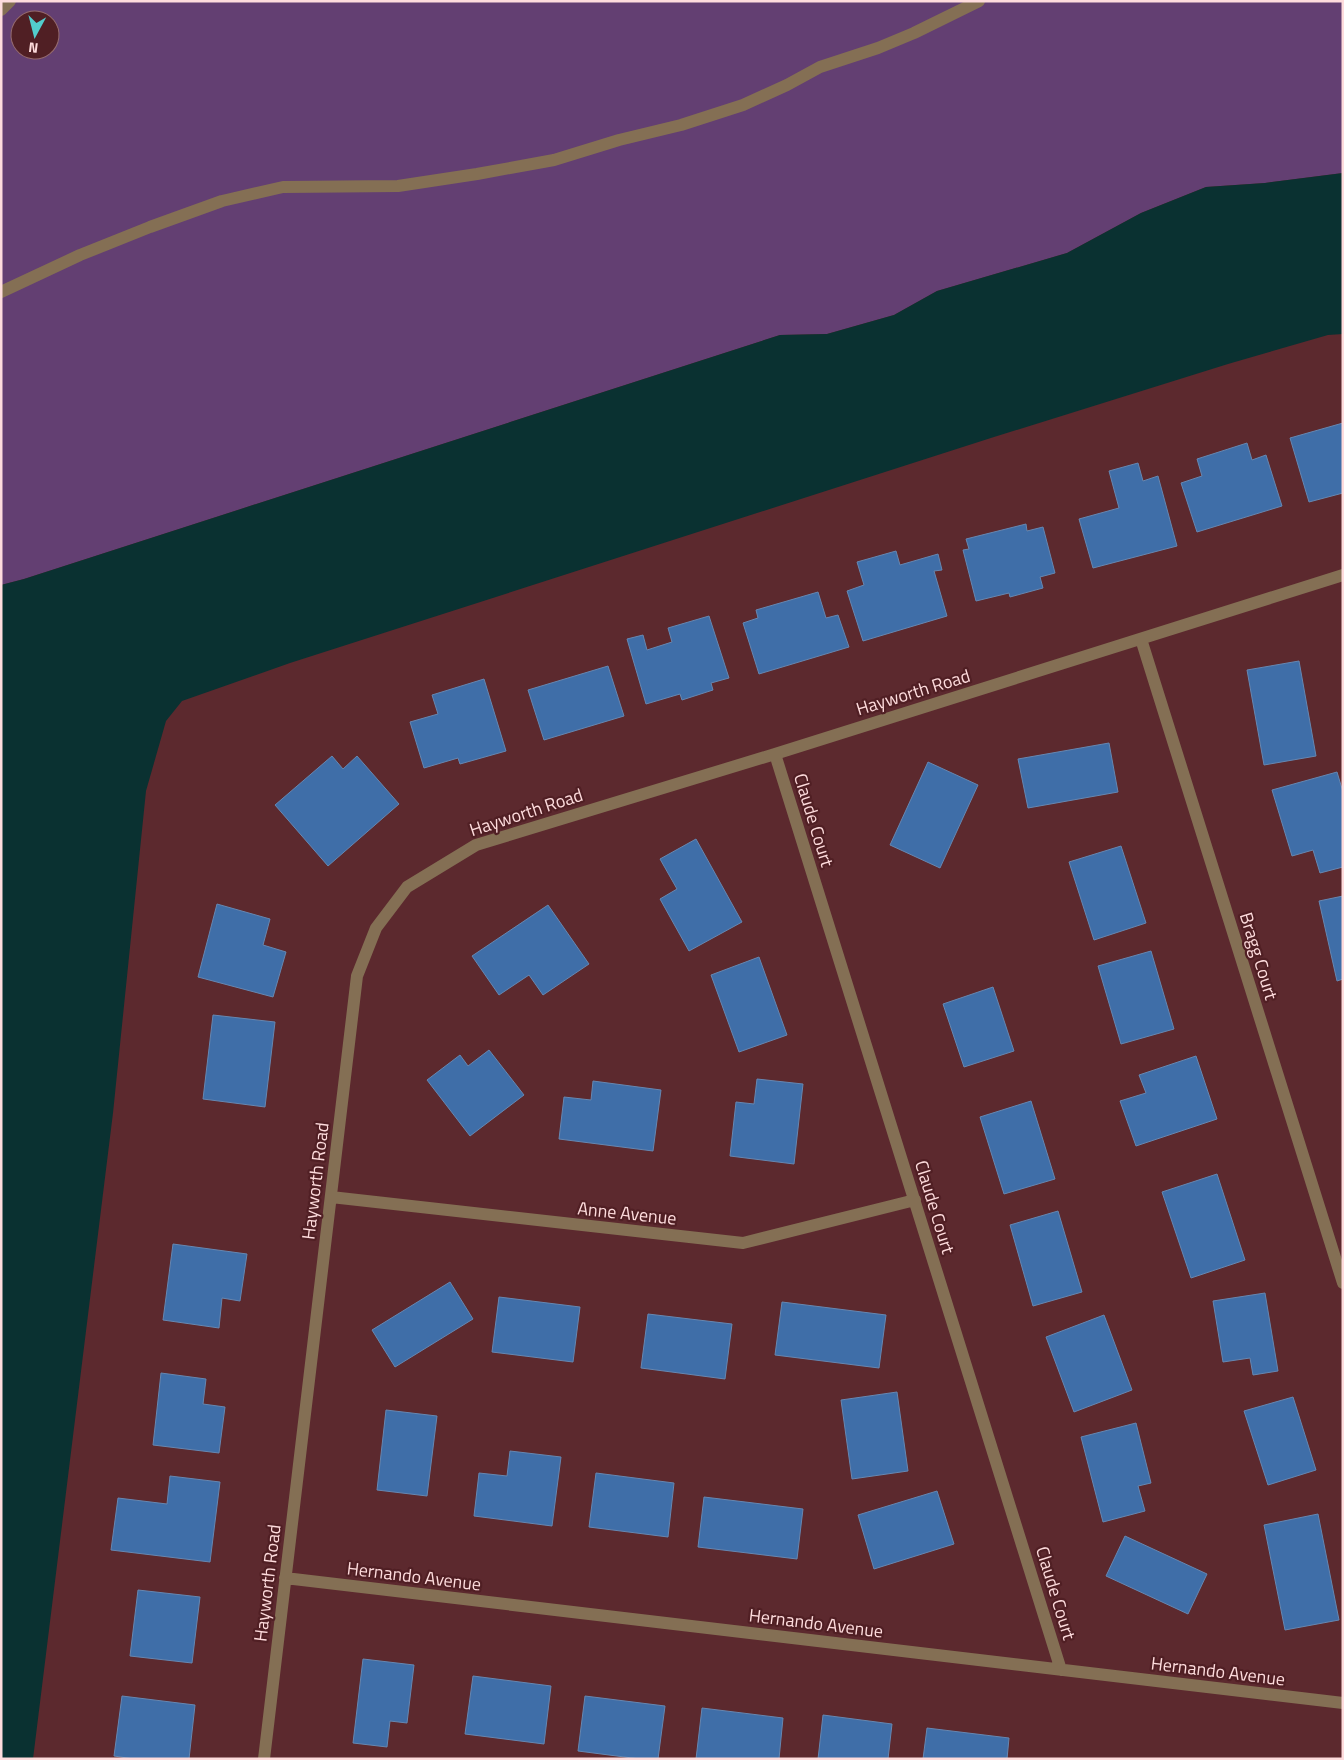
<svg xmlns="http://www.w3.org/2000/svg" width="1344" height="1760" font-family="'Titillium Web',sans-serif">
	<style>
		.green { fill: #633f72; fill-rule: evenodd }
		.water { fill: #0a3131 }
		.building { fill: #3f6ea8; stroke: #6687b1 }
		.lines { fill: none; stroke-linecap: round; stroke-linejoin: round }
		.service { stroke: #846f54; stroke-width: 12 }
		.minor { stroke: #846f54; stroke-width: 12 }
		.labels { text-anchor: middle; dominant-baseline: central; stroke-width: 4.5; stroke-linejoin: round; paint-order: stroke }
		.street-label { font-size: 18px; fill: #fedcdd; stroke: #501f24 }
	</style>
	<rect width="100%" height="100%" fill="#5c292e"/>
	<path class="green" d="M1 1H1343V173L1265 183 1206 187 1141 213 1067 253 937 291 894 315 827 334 780 335 24 579 1 585ZM20 20H50V50H20Z"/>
	<path class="water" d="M1343 173V334L1328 335 1228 364 994 437 290 663 182 701 166 721 146 791 113 1113 33 1759H1V585L24 579 780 335 827 334 894 315 937 291 1067 253 1141 213 1206 187 1265 183Z"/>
	<path class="building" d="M1343 423V493L1309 502 1290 438Z
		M1247 443 1252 460 1266 455 1282 506 1197 532 1181 483 1202 476 1197 459Z
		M1138 463 1143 481 1158 476 1177 546 1093 568 1079 519 1119 508 1109 471Z
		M1026 524 1027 531 1043 527 1055 573 1040 577 1043 588 1010 597 1009 593 976 601 963 550 969 549 966 539Z
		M896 551 900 565 938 554 942 570 934 571 947 616 863 641 847 591 864 585 857 562Z
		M818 592 826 618 838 615 849 647 759 674 743 623 758 618 756 610Z
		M709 616 729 678 711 683 713 690 682 700 680 694 646 704 627 639 643 635 647 650 672 642 668 628Z
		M1299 661 1316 756 1264 765 1247 670Z
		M608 666 624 716 544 740 528 690Z
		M484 679 506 751 460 764 458 758 424 768 410 722 438 714 432 695Z
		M1109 743 1118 792 1028 808 1018 759Z
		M332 756 343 769 357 756 399 804 328 866 275 805Z
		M928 762 978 785 940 868 890 845Z
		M1337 772 1343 792V867L1320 873 1313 850 1292 856 1272 790Z
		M696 839 742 922 689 951 660 899 677 889 660 859Z
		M1121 846 1146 923 1094 940 1069 862Z
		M1343 896V979L1337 981 1319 901Z
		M217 904 270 919 263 945 286 952 273 997 198 977Z
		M548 905 589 964 543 995 529 975 499 995 472 956Z
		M1151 951 1174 1029 1121 1044 1098 966Z
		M759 957 787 1035 739 1052 711 975Z
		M993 987 1014 1051 964 1067 943 1004Z
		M213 1015 275 1022 265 1107 203 1099Z
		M489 1050 524 1095 470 1136 427 1080 460 1055 468 1066Z
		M1196 1056 1217 1119 1136 1146 1120 1101 1146 1093 1139 1075Z
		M757 1079 803 1084 794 1164 730 1156 736 1102 754 1104Z
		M593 1081 661 1090 653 1151 559 1139 564 1097 591 1100Z
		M1031 1101 1055 1179 1004 1194 980 1117Z
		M1217 1174 1245 1260 1191 1278 1162 1192Z
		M1058 1211 1082 1292 1033 1306 1010 1225Z
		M173 1244 247 1254 240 1301 222 1298 219 1328 163 1320Z
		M450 1282 473 1319 395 1367 372 1330Z
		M1265 1293 1278 1371 1253 1375 1250 1358 1223 1362 1213 1301Z
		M499 1297 580 1307 573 1362 492 1352Z
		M782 1302 886 1315 879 1368 775 1355Z
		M648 1314 732 1324 725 1379 641 1368Z
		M1104 1315 1132 1390 1074 1412 1046 1337Z
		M161 1373 206 1379 203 1404 225 1407 219 1453 153 1445Z
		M897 1392 908 1471 852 1479 841 1400Z
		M1293 1397 1316 1470 1268 1485 1244 1411Z
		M386 1410 437 1416 427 1496 377 1490Z
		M1136 1423 1151 1483 1138 1486 1145 1511 1103 1522 1081 1437Z
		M510 1451 561 1457 552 1526 474 1516 479 1473 507 1476Z
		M596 1473 674 1483 668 1537 589 1527Z
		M170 1476 220 1482 210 1562 111 1550 118 1498 167 1504Z
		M937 1491 954 1544 874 1569 858 1515Z
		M704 1497 803 1509 797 1559 698 1547Z
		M1318 1514 1339 1620 1285 1630 1264 1525Z
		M1125 1536 1207 1574 1188 1614 1106 1576Z
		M138 1590 200 1597 192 1663 130 1656Z
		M363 1659 414 1665 407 1723 390 1721 387 1747 353 1743Z
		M473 1676 551 1686 544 1744 465 1734Z
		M122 1696 195 1705 189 1759H134L114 1756Z
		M585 1696 665 1706 658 1759H640L578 1751Z
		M702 1708 783 1718 779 1759H696Z
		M823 1715 892 1724 888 1759H818Z
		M927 1728 1009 1738 1007 1759H923Z"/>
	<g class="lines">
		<path class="service" d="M1 10 10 1
			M1 292 80 255 150 227 222 201 283 187 398 186 477 174 554 160 619 140 681 125 743 105 787 85 820 67 878 48 914 33 979 1"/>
		<path class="minor" d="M1141 639 1343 1283
			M775 754 1061 1670
			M331 1197 743 1243 915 1200
			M285 1578 1343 1703
			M264 1759 357 976 376 928 407 887 476 845 775 754 1343 575"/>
	</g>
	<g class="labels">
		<g class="street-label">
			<text transform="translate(913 692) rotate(-17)">Hayworth Road</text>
			<text transform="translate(526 812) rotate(-18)">Hayworth Road</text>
			<text transform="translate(814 820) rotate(73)">Claude Court</text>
			<text transform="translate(1259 956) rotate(73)">Bragg Court</text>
			<text transform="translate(315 1181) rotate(-83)">Hayworth Road</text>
			<text transform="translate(935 1207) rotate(73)">Claude Court</text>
			<text transform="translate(627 1213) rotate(6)">Anne Avenue</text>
			<text transform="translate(414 1576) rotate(7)">Hernando Avenue</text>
			<text transform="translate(267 1583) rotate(-83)">Hayworth Road</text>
			<text transform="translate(1056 1593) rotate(73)">Claude Court</text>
			<text transform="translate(816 1623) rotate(7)">Hernando Avenue</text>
			<text transform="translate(1218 1671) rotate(7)">Hernando Avenue</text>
		</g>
	</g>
	<rect width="1344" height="1760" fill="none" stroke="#fedcdd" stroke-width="5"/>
	<g transform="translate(35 35) rotate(187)"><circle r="24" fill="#501f24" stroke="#966b6e"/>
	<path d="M0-4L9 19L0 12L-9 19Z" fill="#52cdcd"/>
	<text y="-8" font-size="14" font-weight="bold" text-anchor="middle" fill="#fedcdd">N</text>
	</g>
</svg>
